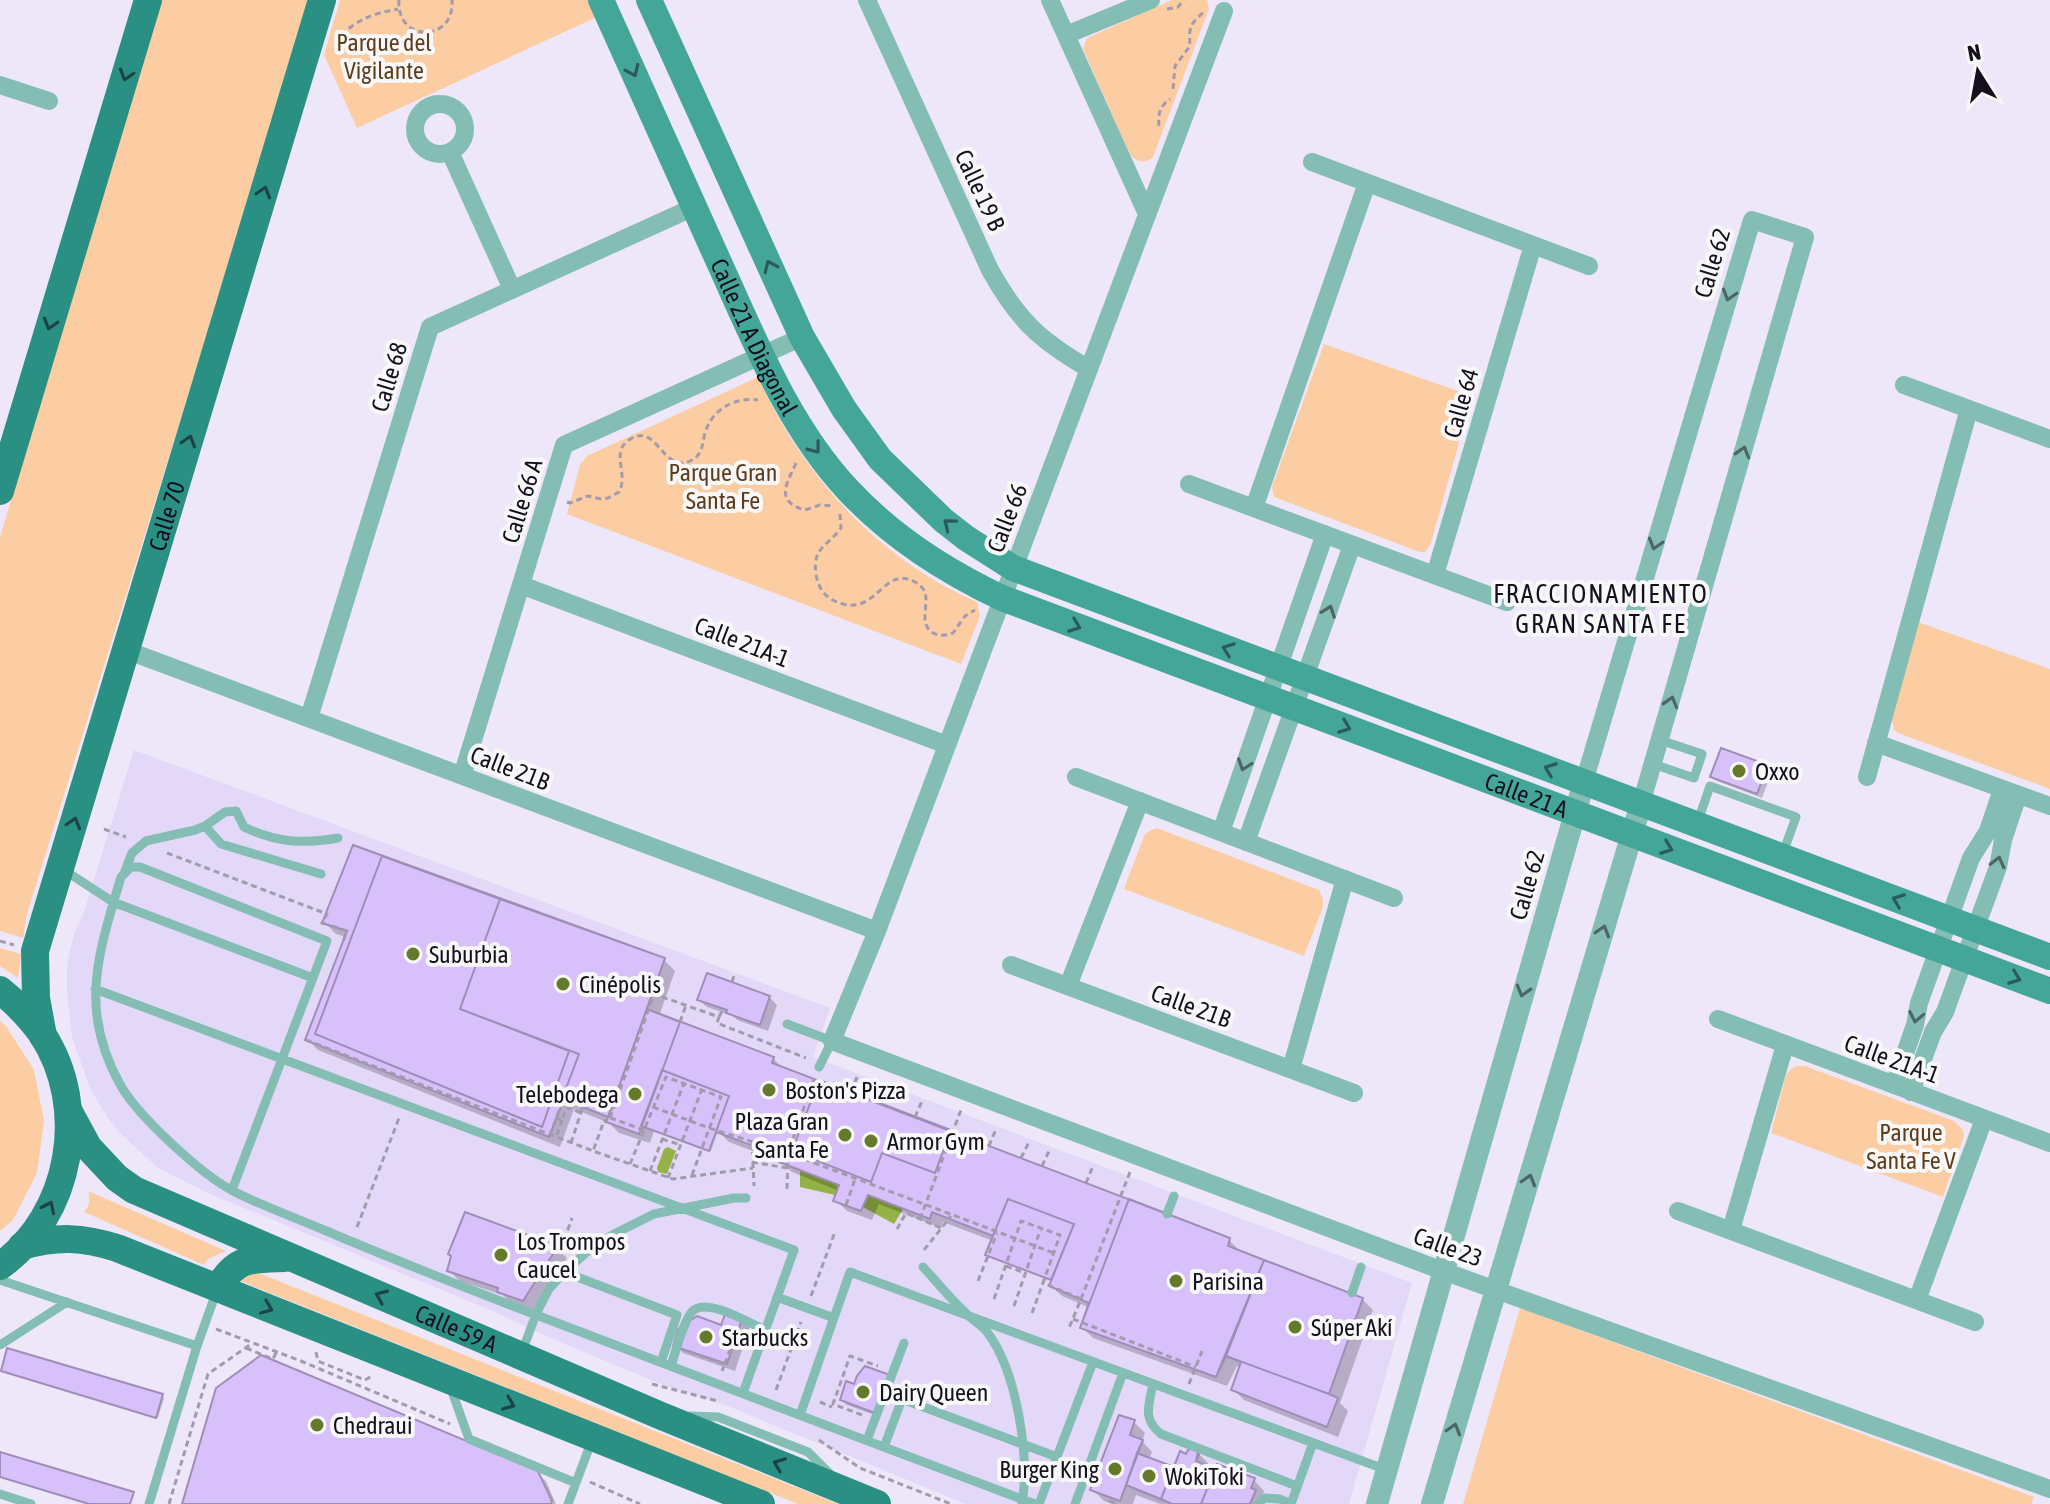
<svg xmlns="http://www.w3.org/2000/svg" width="2050" height="1504" font-family="'Asap Condensed',sans-serif">
	<style>
		.built { fill: #e4d8f8 }
		.green { fill: #fccda3 }
		.water { fill: #94b247 }
		.shadow { fill: #0003 }
		.building { fill: #d8c1fb; stroke: #9e8db7; stroke-width: 2 }
		.lines { fill: none; stroke-linecap: round; stroke-linejoin: round }
		.path { stroke: #a19bac; stroke-width: 3; stroke-dasharray: 6 4; stroke-linecap: butt }
		.service { stroke: #83bdb3; stroke-width: 9 }
		.minor { stroke: #83bdb3; stroke-width: 18 }
		.tertiary { stroke: #83bdb3; stroke-width: 22 }
		.secondary { stroke: #44a698; stroke-width: 26 }
		.primary { stroke: #2a9083; stroke-width: 28 }
		.oneway { stroke: #2c5a5b }
		.oneway2 { stroke: #1d4346 }
		.oneway3 { stroke: #4c6668 }
		.poi-dot { fill: #647a2a; stroke: #f8f8f8; stroke-width: 3 }
		.labels { text-anchor: middle; dominant-baseline: central; stroke-width: 8; stroke-linejoin: round; paint-order: stroke }
		.park-label { font-size: 24px; fill: #5f3d1c; stroke: #f8f8f8 }
		.street-label { font-size: 24px; fill: #150f1e; stroke: #f8f8f8 }
		.poi-label { font-size: 24px; fill: #150f1e; stroke: #f8f8f8; text-anchor: start }
		.neighbourhood-label { font-size: 26px; letter-spacing: 2px; fill: #150f1e; stroke: #f8f8f8 }
	</style>
	<rect width="100%" height="100%" fill="#eee7f9"/>
	<path class="built" d="M134 750 830 1008 813 1057 1412 1283 1349 1504H966L725 1405 671 1388 550 1338 495 1312 208 1193 158 1168 120 1133 107 1117 89 1086 72 1037 67 993V965L74 934 84 912Z"/>
	<path class="green" d="M160 0H311L27 914 23 938 0 931V537Z
		M340 0H592L599 16 357 128 324 55Z
		M1172 0H1207L1209 9 1153 157C1144 165 1136 162 1129 153L1083 49 1087 38Z
		M1324 344 1472 396 1431 543 1425 552H1420L1274 497 1272 487Z
		M758 377C801 474 879 560 977 602L980 616 961 664 567 514 580 465 587 456Z
		M1918 622 2050 669V789L1898 733 1894 730 1892 719Z
		M1157 828 1319 890 1323 899V907L1304 956 1124 889 1144 836 1149 831Z
		M0 948 21 954 18 978 0 966Z
		M0 1021 6 1026 34 1070 44 1121 37 1173 13 1220 0 1231Z
		M1796 1066H1805L1954 1121 1963 1130 1964 1136 1943 1197 1771 1133 1786 1075 1791 1069Z
		M88 1191 226 1251 208 1259 204 1265 84 1212C90 1206 90 1199 88 1191Z
		M246 1268 838 1504H798L233 1278Z
		M1520 1308 2034 1497 2031 1504H1463Z"/>
	<path class="water" d="M668 1147 676 1151 667 1174 658 1172 657 1168 664 1149Z
		M800 1170 839 1185 835 1195 800 1187Z
		M868 1195 903 1209 894 1224 863 1207Z"/>
	<path class="shadow" d="M1767 767 1772 772 1762 798 1717 781 1712 776Z
		M325 923 664 960 675 971 659 1016 773 1058 784 1070 1229 1240 1240 1251V1253L1362 1299 1373 1310 1340 1403 1348 1411 1338 1437 1244 1400 1233 1389 1241 1367 1237 1366 1227 1386 1093 1338 1082 1327 1090 1308 1062 1296 1051 1286 1053 1281 989 1256 993 1241 943 1222 941 1228 879 1204 872 1220 847 1211 836 1200 839 1191 792 1172 781 1162 729 1142 718 1131 711 1151 654 1131 650 1143 619 1133 609 1123 574 1109 560 1147 318 1050 307 1039 346 937 336 934Z
		M769 997 777 1005 768 1031 737 1020 733 1016 707 1007 699 1000Z
		M556 1248 567 1258 535 1310 511 1303 503 1295 460 1281 449 1271Z
		M728 1312 750 1326 735 1371 683 1353 675 1345 722 1328Z
		M3 1371 162 1396 164 1398 158 1418Z
		M855 1387 880 1417 847 1405 842 1400Z
		M1134 1422 1145 1433 1142 1441 1152 1452 1149 1460 1175 1469 1187 1457 1196 1451 1208 1463V1468L1254 1480 1264 1491 1262 1498 1265 1504H1160L1136 1495 1133 1504H1113L1104 1501 1093 1490Z
		M537 1473 546 1481 556 1504H184Z"/>
	<path class="building" d="M1721 748 1768 765 1757 794 1710 777Z
		M353 845 665 958 647 1009 774 1057 772 1063 1230 1238 1228 1246 1363 1298 1329 1394 1338 1398 1327 1427 1231 1390 1241 1362 1226 1356 1216 1377 1080 1328 1089 1303 1049 1286 1074 1224 1008 1199 993 1236 932 1212 930 1219 868 1195 861 1211 833 1201 839 1185 779 1162 780 1156 716 1132 729 1096 662 1070 639 1134 606 1122 608 1117 564 1099 549 1137 305 1040 347 931 322 923Z
		M382 856 500 899 460 1009 569 1051 542 1127 315 1034Z
		M500 899 665 958 608 1117 562 1099 579 1054 460 1009Z
		M707 973 770 996 760 1025 726 1013 727 1010 697 1000Z
		M647 1009 680 1022 639 1134 606 1122Z
		M662 1070 729 1096 709 1151 641 1126Z
		M819 1080 951 1130 935 1173 882 1153 871 1182 792 1151Z
		M1008 1199 1074 1224 1051 1280 985 1255Z
		M1129 1199 1230 1238 1228 1246 1264 1260 1216 1377 1080 1328Z
		M465 1212 558 1246 523 1301 497 1292 498 1288 447 1271 451 1256 448 1254Z
		M1264 1260 1363 1298 1329 1394 1226 1356Z
		M727 1309 743 1316 727 1364 673 1346 678 1329 697 1316 721 1325Z
		M7 1348 163 1394 156 1418 1 1371Z
		M261 1355 538 1471 552 1501 551 1504H182L216 1388Z
		M865 1366 890 1375 875 1413 840 1400 846 1381 854 1384 857 1376Z
		M1119 1415 1135 1420 1130 1435 1143 1440 1137 1453 1174 1467 1180 1451 1186 1454 1188 1450 1193 1448 1198 1452 1196 1461 1215 1469 1217 1464 1255 1478 1251 1488 1256 1490 1250 1504H1172L1126 1485 1120 1501 1090 1490Z
		M1119 1415 1135 1420 1130 1435 1143 1440 1120 1501 1090 1490Z
		M1193 1448 1198 1450 1199 1455 1196 1461 1215 1469 1201 1504H1172L1161 1499 1180 1451 1186 1454 1188 1450Z
		M0 1452 134 1492 130 1504H89L0 1477Z
		M1137 1453 1174 1467 1161 1499 1126 1485Z
		M1217 1464 1255 1478 1251 1488 1256 1490 1250 1504H1201Z"/>
	<g class="lines">
		<path class="path" d="M399 0C396 43 455 43 452 0
			M1167 9 1178 7 1184 0
			M341 35C358 19 375 13 398 9
			M1173 89 1175 66 1190 46C1189 27 1189 25 1204 12
			M1159 126C1158 114 1159 107 1170 99
			M796 463C788 482 773 501 805 510L820 505 832 506
			M567 502 570 503 588 496 601 499 608 498 619 492C629 474 610 452 629 440 658 420 662 476 692 460 703 454 702 444 705 433 712 409 735 397 758 400
			M840 514 841 528C828 546 812 547 816 574 817 580 819 586 822 591 828 598 835 602 843 604 878 613 884 565 915 582 932 591 924 605 925 620 927 635 941 638 953 633L965 616 975 610
			M104 829 126 837
			M167 853 327 914 322 923 325 924
			M332 926 347 931 342 944
			M0 941 14 945
			M732 982 734 976
			M719 1017 723 1009
			M680 1022 686 1005
			M306 1040 593 1151
			M851 1092 857 1077
			M653 1107 709 1128 788 1153 1054 1253
			M915 1117 922 1101
			M555 1118 562 1120 567 1107 581 1113
			M610 1118 654 994 719 1017 717 1023 806 1058
			M644 1130 608 1117 606 1122 604 1121 593 1151 673 1179 753 1168
			M550 1135 566 1092 585 1100
			M557 1135 562 1120
			M662 1139 681 1145
			M752 1142 754 1186
			M571 1143 585 1100 613 1110
			M989 1146 996 1129
			M1021 1158 1029 1142
			M752 1162 787 1168
			M630 1164 666 1077 721 1097 692 1175
			M1042 1166 1050 1149
			M650 1171 684 1083
			M668 1178 702 1089
			M1086 1183 1093 1166
			M787 1189 788 1153 814 1079
			M846 1205 855 1179
			M920 1219 961 1110
			M357 1227 399 1118
			M897 1229 906 1213 941 1228
			M561 1249 572 1218
			M924 1250 951 1216
			M1006 1266 1025 1273
			M978 1281 997 1233
			M811 1296 835 1232
			M994 1299 1021 1221 1060 1235 1043 1283 1081 1299 1069 1328
			M1081 1299 1130 1172
			M1014 1306 1041 1228
			M1032 1313 1043 1283
			M1073 1319 1196 1367
			M216 1329 301 1361 450 1424
			M246 1348 273 1359 276 1353
			M316 1352 318 1361 365 1380 372 1376
			M690 1352 725 1364 722 1371
			M725 1364 736 1333
			M652 1384 718 1401
			M1189 1384 1202 1351
			M776 1390 801 1322
			M820 1402 832 1407
			M862 1415 833 1404 850 1356 878 1366
			M819 1440 860 1468 951 1504
			M590 1482 640 1504
			M546 1487 552 1501 551 1504
			M1109 1501 1118 1504
			M169 1504 208 1374 251 1344"/>
		<path class="service" d="M1653 764 1694 778 1702 754 1660 740
			M1697 824 1710 786 1796 817 1783 853
			M205 826 221 844 321 874
			M64 870 113 902 313 978
			M125 871 132 853 146 841 195 830 205 826 225 812 236 811 244 827C277 843 303 844 338 838
			M95 989 794 1250 743 1393
			M787 1024 832 1041 819 1067
			M232 1190 327 941 140 867H131L121 877C98 955 78 1010 121 1086 139 1117 201 1174 233 1191 262 1206 294 1217 324 1230 402 1263 481 1294 560 1324 719 1384 876 1445 1035 1504
			M1167 1214 1174 1196
			M923 1267C938 1283 952 1301 969 1316 975 1322 983 1326 987 1332 1017 1371 1030 1457 1022 1504
			M564 1272 677 1315 661 1362
			M0 1280 197 1346
			M1352 1293 1361 1267
			M777 1297 834 1318
			M0 1345 67 1302
			M522 1352 536 1314 549 1289 564 1272 589 1250 614 1234 654 1214 734 1198H746
			M671 1366C676 1351 682 1325 691 1313 704 1295 749 1323 765 1330
			M1153 1384C1149 1405 1142 1419 1161 1434L1297 1486
			M450 1386 469 1439 576 1483
			M800 1415 850 1272 1387 1470
			M690 1416 718 1417 808 1452 831 1475
			M867 1440 904 1343
			M884 1447 902 1399 1057 1457
			M0 1494 31 1504
			M149 1504 197 1346 217 1290
			M568 1504 592 1440
			M1039 1504 1093 1362
			M1075 1504 1123 1373
			M1258 1504 1264 1498 1280 1499 1291 1504
			M1291 1504 1313 1443"/>
		<path class="minor" d="M867 0 990 270C1018 320 1039 340 1089 369
			M1050 0 1147 214
			M1224 11 877 931 832 1041 1443 1271 2050 1489
			M1066 35 1151 0
			M0 85 49 101
			M415 129a25 25 0 1 1 50 0a25 25 0 1 1-50 0Z
			M450 152 512 289
			M1312 162 1589 266
			M1904 385 2050 439
			M1189 484 1507 602
			M1254 508 1367 183
			M1435 575 1533 245
			M521 585 947 745
			M126 650 877 931
			M309 718 430 327 694 207
			M1876 743 2050 806
			M462 776 564 445 802 337
			M1076 777 1394 898
			M1867 777 1969 409
			M1584 782 1752 220 1805 237 1641 804
			M1221 832 1325 534
			M1246 842 1352 545
			M1011 965 1354 1093
			M1068 986 1140 801
			M1718 1019 2050 1143
			M1291 1069 1345 879
			M1894 1085 1915 1025 1919 1003 1971 858 1988 831 2002 789
			M1911 1092 1933 1032 1945 1012 1998 867 2003 840 2018 795
			M1678 1211 1975 1322
			M1731 1230 1785 1045
			M1917 1300 1984 1119"/>
		<path class="tertiary" d="M1377 1504 1584 782
			M1432 1504 1641 804"/>
		<g class="secondary">
			<path id="s1" d="M601 0C640 87 679 173 718 260 755 341 788 426 849 491 893 538 945 571 1002 598L2050 991"/>
			<path d="M649 0 802 337 844 409 880 459 943 520 966 538 1013 568 2050 957"/>
		</g>
		<g class="primary">
			<path d="M0 491 148 0"/>
			<path d="M0 990C16 1003 30 1017 42 1034 90 1107 72 1215 0 1266"/>
			<path id="s2" d="M43 1036 36 998 35 951 322 0"/>
			<path id="s3" d="M69 1112 88 1147 117 1178 134 1190 659 1415 877 1504"/>
			<path d="M22 1246C58 1236 82 1237 117 1248L761 1504"/>
			<path d="M218 1288C236 1257 251 1259 284 1258"/>
		</g>
	</g>
	<defs><path id="oneway-chevron" d="M-2-3.5L2.5 0L-2 3.5" fill="none" stroke-width="1.6" stroke-linecap="round" stroke-linejoin="round" transform="scale(2)"/></defs>
	<g class="oneway">
		<use href="#oneway-chevron" transform="translate(633 71) rotate(66)"/>
		<use href="#oneway-chevron" transform="translate(770 266) rotate(-114)"/>
		<use href="#oneway-chevron" transform="translate(815 448) rotate(52)"/>
		<use href="#oneway-chevron" transform="translate(949 524) rotate(-141)"/>
		<use href="#oneway-chevron" transform="translate(1075 626) rotate(21)"/>
		<use href="#oneway-chevron" transform="translate(1228 649) rotate(-159)"/>
		<use href="#oneway-chevron" transform="translate(1345 727) rotate(21)"/>
		<use href="#oneway-chevron" transform="translate(1550 769) rotate(-159)"/>
		<use href="#oneway-chevron" transform="translate(1667 848) rotate(21)"/>
		<use href="#oneway-chevron" transform="translate(1898 900) rotate(-159)"/>
		<use href="#oneway-chevron" transform="translate(2015 978) rotate(21)"/>
	</g>
	<g class="oneway2">
		<use href="#oneway-chevron" transform="translate(126 75) rotate(107)"/>
		<use href="#oneway-chevron" transform="translate(264 192) rotate(-73)"/>
		<use href="#oneway-chevron" transform="translate(50 324) rotate(107)"/>
		<use href="#oneway-chevron" transform="translate(189 441) rotate(-73)"/>
		<use href="#oneway-chevron" transform="translate(74 823) rotate(-73)"/>
		<use href="#oneway-chevron" transform="translate(49 1207) rotate(-64)"/>
		<use href="#oneway-chevron" transform="translate(381 1296) rotate(-157)"/>
		<use href="#oneway-chevron" transform="translate(267 1308) rotate(22)"/>
		<use href="#oneway-chevron" transform="translate(509 1404) rotate(22)"/>
		<use href="#oneway-chevron" transform="translate(779 1464) rotate(-158)"/>
	</g>
	<g class="oneway3">
		<use href="#oneway-chevron" transform="translate(1729 295) rotate(107)"/>
		<use href="#oneway-chevron" transform="translate(1743 452) rotate(-74)"/>
		<use href="#oneway-chevron" transform="translate(1655 544) rotate(107)"/>
		<use href="#oneway-chevron" transform="translate(1329 611) rotate(-70)"/>
		<use href="#oneway-chevron" transform="translate(1671 702) rotate(-74)"/>
		<use href="#oneway-chevron" transform="translate(1244 765) rotate(109)"/>
		<use href="#oneway-chevron" transform="translate(1998 862) rotate(-76)"/>
		<use href="#oneway-chevron" transform="translate(1603 931) rotate(-73)"/>
		<use href="#oneway-chevron" transform="translate(1523 991) rotate(106)"/>
		<use href="#oneway-chevron" transform="translate(1916 1017) rotate(101)"/>
		<use href="#oneway-chevron" transform="translate(1529 1180) rotate(-73)"/>
		<use href="#oneway-chevron" transform="translate(1454 1429) rotate(-73)"/>
	</g>
	<g class="poi-dot">
		<circle cx="1739" cy="771" r="8"/>
		<circle cx="413" cy="954" r="8"/>
		<circle cx="563" cy="984" r="8"/>
		<circle cx="769" cy="1090" r="8"/>
		<circle cx="635" cy="1094" r="8"/>
		<circle cx="845" cy="1135" r="8"/>
		<circle cx="871" cy="1141" r="8"/>
		<circle cx="501" cy="1255" r="8"/>
		<circle cx="1176" cy="1281" r="8"/>
		<circle cx="1295" cy="1327" r="8"/>
		<circle cx="706" cy="1337" r="8"/>
		<circle cx="863" cy="1392" r="8"/>
		<circle cx="317" cy="1425" r="8"/>
		<circle cx="1115" cy="1469" r="8"/>
		<circle cx="1149" cy="1476" r="8"/>
	</g>
	<g class="labels">
		<g class="park-label">
			<text x="384" y="42">Parque del<tspan x="384" dy="28">Vigilante</tspan></text>
			<text x="723" y="472">Parque Gran<tspan x="723" dy="28">Santa Fe</tspan></text>
			<text x="1911" y="1132">Parque<tspan x="1911" dy="28">Santa Fe V</tspan></text>
		</g>
		<g class="street-label">
			<text transform="translate(980 190) rotate(65)">Calle 19 B</text>
			<text transform="translate(1712 263) rotate(-73)">Calle 62</text>
			<text stroke="none"><textPath href="#s1" startOffset="370">Calle 21 A Diagonal</textPath></text>
			<text transform="translate(389 377) rotate(-73)">Calle 68</text>
			<text transform="translate(1461 403) rotate(-74)">Calle 64</text>
			<text transform="translate(522 501) rotate(-73)">Calle 66 A</text>
			<text stroke="none"><textPath href="#s2" startOffset="540">Calle 70</textPath></text>
			<text transform="translate(1007 518) rotate(-69)">Calle 66</text>
			<text transform="translate(742 642) rotate(21)">Calle 21A-1</text>
			<text transform="translate(510 768) rotate(21)">Calle 21B</text>
			<text stroke="none"><textPath href="#s1" startOffset="1300">Calle 21 A</textPath></text>
			<text transform="translate(1527 885) rotate(-74)">Calle 62</text>
			<text transform="translate(1191 1006) rotate(20)">Calle 21B</text>
			<text transform="translate(1892 1059) rotate(20)">Calle 21A-1</text>
			<text transform="translate(1448 1247) rotate(20)">Calle 23</text>
			<text stroke="none"><textPath href="#s3" startOffset="454">Calle 59 A</textPath></text>
		</g>
		<g class="poi-label">
			<text x="1755" y="771">Oxxo</text>
			<text x="429" y="954">Suburbia</text>
			<text x="579" y="984">Cinépolis</text>
			<text x="785" y="1090">Boston's Pizza</text>
			<text x="619" y="1094" text-anchor="end">Telebodega</text>
			<text x="829" y="1121" text-anchor="end">Plaza Gran<tspan x="829" dy="28">Santa Fe</tspan></text>
			<text x="887" y="1141">Armor Gym</text>
			<text x="517" y="1241">Los Trompos<tspan x="517" dy="28">Caucel</tspan></text>
			<text x="1192" y="1281">Parisina</text>
			<text x="1311" y="1327">Súper Akí</text>
			<text x="722" y="1337">Starbucks</text>
			<text x="879" y="1392">Dairy Queen</text>
			<text x="333" y="1425">Chedraui</text>
			<text x="1099" y="1469" text-anchor="end">Burger King</text>
			<text x="1165" y="1476">WokiToki</text>
		</g>
		<g class="neighbourhood-label">
			<text x="1601" y="594">FRACCIONAMIENTO<tspan x="1601" dy="30">GRAN SANTA FE</tspan></text>
		</g>
	</g>
	<g transform="translate(1978 72) rotate(349)" stroke="#f8f8f8" stroke-width="6" paint-order="stroke">
	<path d="M0-6L14 30L0 20L-14 30Z" fill="#150f1e"/>
	<text y="-12" font-size="22" font-weight="bold" text-anchor="middle" fill="#150f1e">N</text>
	</g>
</svg>
